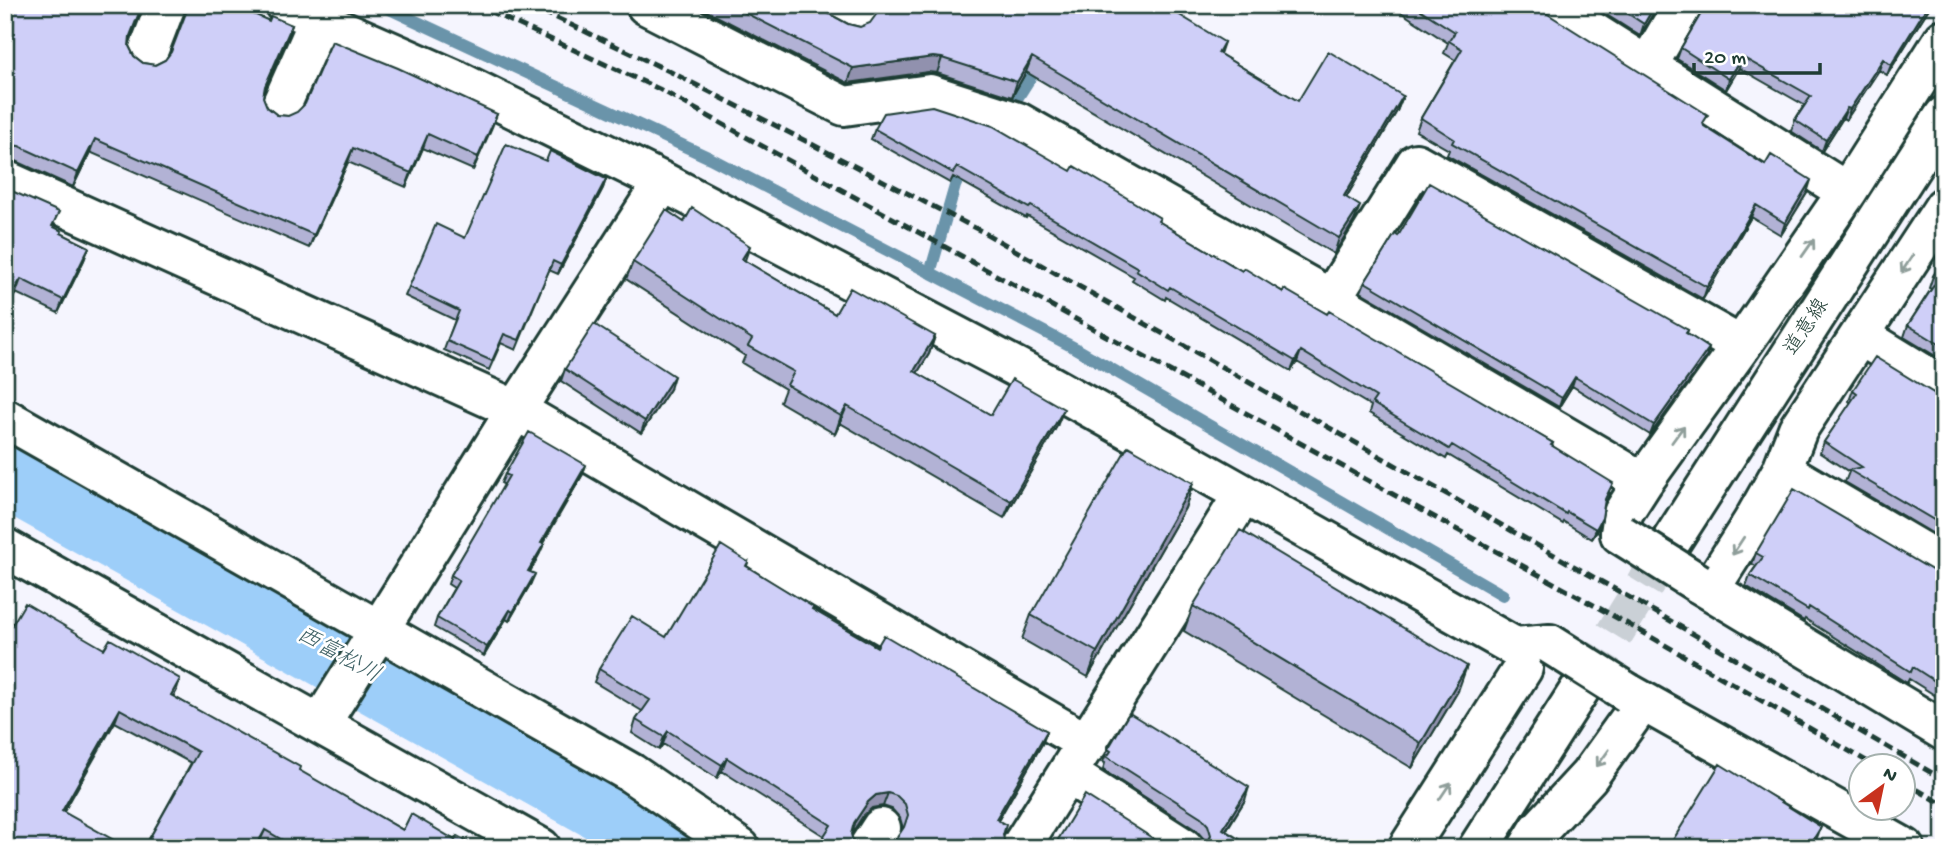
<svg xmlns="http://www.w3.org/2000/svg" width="1949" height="853" font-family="'Gochi Hand','Klee One',sans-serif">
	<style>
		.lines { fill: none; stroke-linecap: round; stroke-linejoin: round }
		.stream { stroke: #6b94aa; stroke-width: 12 }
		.river { stroke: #9dcef9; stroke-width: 75 }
		.minor-tunnel { stroke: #cad0d6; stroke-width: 38; stroke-dasharray: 38 19; stroke-linecap: butt }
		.minor-casing { stroke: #1f3d34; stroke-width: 44 }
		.minor { stroke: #fff; stroke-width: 38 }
		.rail { stroke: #1f3d34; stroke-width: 5; stroke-dasharray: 10 5; stroke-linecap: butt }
		.minor-bridge-casing { stroke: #1f3d34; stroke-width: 44; stroke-linecap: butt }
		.minor-bridge { stroke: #fff; stroke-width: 38 }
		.wall { fill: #b2b2d5; stroke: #1f3d34; stroke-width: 2 }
		.shaded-wall { fill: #9191ae; stroke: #1f3d34; stroke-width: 2 }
		.building { fill: #cfcff8; stroke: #1f3d34; stroke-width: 2 }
		.oneway { stroke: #8f9e9a }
		.labels { text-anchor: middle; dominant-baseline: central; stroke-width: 5; stroke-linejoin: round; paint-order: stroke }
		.street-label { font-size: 21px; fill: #1f3d34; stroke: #fff }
		.water-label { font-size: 23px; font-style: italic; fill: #3e6165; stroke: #fff }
	</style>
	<rect width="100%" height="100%" fill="#f5f5fe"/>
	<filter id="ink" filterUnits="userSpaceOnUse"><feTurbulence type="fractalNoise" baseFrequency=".0143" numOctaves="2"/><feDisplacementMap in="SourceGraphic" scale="14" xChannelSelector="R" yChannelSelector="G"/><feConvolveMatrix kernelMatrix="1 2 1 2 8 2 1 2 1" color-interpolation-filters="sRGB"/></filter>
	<g filter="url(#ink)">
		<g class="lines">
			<path class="stream" d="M381 5 710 158 1075 348 1503 595
				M1004 111 1018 97 1039 64
				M930 273 955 186 964 167"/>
			<path class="river" d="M5 470 605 805 667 848"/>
			<path class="minor-tunnel" d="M1584 683 1672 540"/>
			<g class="minor-casing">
				<path id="minor" d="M285 5 458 81 663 182 1048 384 1515 647 1550 644
					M646 5 844 106 930 94 1018 122 1331 299 1643 482
					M825 5 853 20 862 5
					M1550 5 1847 192
					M146 57 166 5
					M1647 67 1683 5
					M280 108 319 20
					M5 180 516 410 1088 744
					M1331 299 1416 163 1741 346
					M1861 336 1944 387
					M5 418 631 773 740 848
					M1782 470 1944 565
					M1620 534 1623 513 1643 482 1741 346 1847 192 1944 39
					M1672 540 1944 116
					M5 548 541 848
					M1698 583 1944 731
					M1710 589 1752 523 1782 470 1798 429 1944 207
					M1628 693 1905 848
					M321 723 516 410 663 182
					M1068 774 1184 848
					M868 848 881 828
					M1020 848 1243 495
					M1408 848 1523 668 1525 647
					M1478 848 1584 683
					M1528 848 1539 830 1589 776 1642 702"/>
			</g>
			<use href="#minor" class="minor"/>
			<path class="rail" d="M476 5 659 89 1646 634 1875 766
				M529 5 671 72 983 232 1657 613 1944 780
				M1904 782 1944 805"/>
			<g class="minor-bridge-casing">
				<path id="minor-bridge" d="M1620 534 1698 583
					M1550 644 1628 693"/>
			</g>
			<use href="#minor-bridge" class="minor-bridge"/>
		</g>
		<path class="wall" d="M5 5 130 37 129 46 134 56 143 63 155 65 165 60 171 52 186 12 187 5H233L269 21 292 25 264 89 263 97 267 107 277 115 288 116 497 114 473 170 423 148 406 187 348 162 309 248 90 152 73 187 14 160 5 159Z
			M695 5H816L820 9 848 24 860 27 1224 42 1220 54 1298 101 1403 96 1397 111 1346 198 1354 221 1334 254 1026 72 1012 97 937 73 928 72 848 83Z
			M1390 5H1537L1543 11 1704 125 1807 193 1781 235 1751 217 1703 299 1447 155 1449 150 1416 131 1421 118 1455 60 1444 53 1448 43Z
			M1591 5H1658L1640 36Z
			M1705 5H1931L1887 75 1879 70 1846 120 1843 118 1822 151 1791 131 1795 120 1804 105 1739 68 1726 90 1677 59 1681 48 1704 8Z
			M875 129 1071 171 1160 218 1158 221 1242 271 1327 314 1553 443 1552 446 1610 493 1605 503 1599 528 1592 539 1564 522 1563 524 1448 455 1446 459 1369 413 1371 406 1297 362 1291 371 1166 297 1165 300 1132 280 1134 277 1027 216 1026 218 953 177 950 183 871 139Z
			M546 161 606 179 603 188 558 274 549 270 516 350 501 343 489 370 444 350 455 320 405 296 409 287 465 238Z
			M5 188 61 234 89 247 84 260 58 313 16 293 5 310Z
			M684 222 745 261 835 314 935 336 929 354 917 373 991 415 1057 426 1004 518 840 423 835 434 780 402 785 389 742 363 745 356 626 279 633 262Z
			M1398 236 1688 330 1687 334 1709 348 1706 358 1650 435 1572 386 1559 407 1361 292 1365 282Z
			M1944 259V361L1904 337 1908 325 1931 289 1929 288 1933 276Z
			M565 369 670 389 641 433 561 381Z
			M1853 390 1937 395 1944 397V540L1845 482 1849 472 1820 453 1824 442 1851 403 1849 401Z
			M505 474H583L542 543 540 553 530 572 531 583 509 621 506 619 484 656 434 627 437 618 454 588 448 584 451 575 505 485 501 483Z
			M1193 483 1185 508 1088 677 1022 639 1031 615Z
			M1756 553 1937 573 1944 574V701L1909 679 1907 683 1805 619 1804 621 1746 586 1750 575 1756 566 1752 564Z
			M748 562 747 566 812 609 877 647 1047 731 1042 744 998 821 903 828 900 818 892 809 883 806 872 808 863 816 851 834 854 845 856 848H817L824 836 722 771 717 778 663 744 659 750 632 733 636 720 642 711 594 682 599 669 666 637Z
			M1193 606 1458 691 1412 768 1184 631Z
			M5 637 176 692 173 696 299 771 403 830 455 840 478 848H269L260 843 257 848H144L191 763 115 722 5 848Z
			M1108 749 1245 800 1226 831 1206 848 1204 839 1196 830 1103 770 1105 763 1103 762Z"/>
		<path class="shaded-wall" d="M1655 5H1658L1640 36 1644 24Z
			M1928 5H1931L1887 75 1891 65Z
			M292 25 287 39 260 100 265 86Z
			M933 57 942 58 937 73 928 72 848 83 853 68Z
			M1032 57 1026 72 1012 97 1017 82Z
			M1742 57 1739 68 1726 90 1729 79Z
			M1883 59 1879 70 1846 120 1850 109Z
			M1403 96 1397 111 1338 211 1344 196Z
			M1847 108 1843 118 1822 151 1826 140Z
			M497 114 492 127 473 170 478 157Z
			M428 134 423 148 406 187 411 173Z
			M95 139 90 152 73 187 78 173Z
			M353 148 348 162 309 248 314 235Z
			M606 179 603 188 558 274 561 265Z
			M1811 180 1807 193 1781 235 1785 223Z
			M1756 205 1751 217 1703 299 1707 287Z
			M1360 206 1354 221 1334 254 1339 238Z
			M750 246 744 263 742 259Z
			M89 247 84 260 58 313 63 300Z
			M21 279 16 293 5 310V304Z
			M935 336 929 354 908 388 914 371Z
			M1709 348 1706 358 1650 435 1654 425Z
			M1301 351 1297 362 1291 371 1295 361Z
			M674 376 670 389 641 433 645 421Z
			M1575 377 1572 386 1559 407 1562 398Z
			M847 406 840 423 835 434 841 416Z
			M1064 409 1057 426 1004 518 1011 501Z
			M586 465 583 474 538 552 541 543Z
			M1193 483 1185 508 1088 677 1097 652Z
			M1602 518 1599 528 1592 539 1596 529Z
			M544 544 540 553 525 580 528 571Z
			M535 574 531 583 509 621 513 612Z
			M510 610 506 619 484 656 487 647Z
			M1467 666 1458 691 1412 768 1421 743Z
			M180 679 176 692 166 708 171 695Z
			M120 709 115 722 57 824 62 811Z
			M668 731 663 744 659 750 664 737Z
			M1047 731 1042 744 991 832 996 819Z
			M727 758 722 771 717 778 722 765Z
			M1249 787 1245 800 1218 842 1223 829Z
			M888 793 883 806 872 808 863 816 850 836 854 823 868 802 876 795Z
			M1821 827 1815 843 1812 848H1808Z
			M265 830 257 848H255Z"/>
		<path class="building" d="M5 5H142L130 36 129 46 134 56 143 63 155 65 165 60 171 52 189 5H233L269 21 271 16 292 25 265 86 263 97 267 107 277 115 288 116 297 112 305 104 332 41 398 68 497 114 478 157 428 134 411 173 353 148 314 235 95 139 78 173 19 146 8 145 5 146Z
			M730 5H816L820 9 848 24 860 27 870 23 883 5H1163L1224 42 1218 53 1298 101 1328 51 1403 96 1344 196 1360 206 1339 238 1032 57 1017 82 942 58 933 57 853 68Z
			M1413 5H1537L1543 11 1708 115 1703 123 1704 126 1765 165 1771 155 1811 180 1785 223 1756 205 1707 287 1452 143 1454 139 1421 118 1462 49 1449 41 1455 32Z
			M1615 5H1655L1644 24Z
			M1706 5H1928L1891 65 1883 59 1850 109 1847 108 1826 140 1795 120 1811 96 1742 57 1729 79 1681 48Z
			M932 106 993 126 1071 171 1074 166 1160 218 1158 221 1242 271 1244 268 1283 292 1284 289 1327 314 1329 311 1553 443 1551 445 1613 483 1605 499 1602 518 1596 529 1567 512 1566 514 1452 445 1449 449 1372 403 1376 397 1301 351 1295 361 1170 287 1168 290 1136 270 1138 268 1031 206 1029 208 957 167 953 173 875 129 884 113Z
			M506 144 546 161 550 151 606 179 561 265 553 261 519 340 504 334 492 361 447 341 459 311 409 287 436 224 465 238Z
			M1429 183 1688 330 1686 333 1709 348 1654 425 1575 377 1562 398 1365 282 1395 234 1398 236Z
			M5 188 59 212 52 226 62 231 61 233 89 247 63 300 21 279 5 304Z
			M692 208 750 246 742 259 835 314 850 288 935 336 914 371 991 415 1012 379 1064 409 1011 501 847 406 841 416 787 385 794 372 748 346 752 339 633 262 666 210 684 222Z
			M1944 259V347L1908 325 1938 279 1933 276Z
			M594 324 674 376 645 421 565 369Z
			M1875 357 1937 395 1944 397V526L1849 470 1862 467 1824 442 1857 393 1853 390Z
			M529 432 586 465 541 543 544 544 528 571 535 574 513 612 510 610 487 647 437 618 459 580 451 575 509 476 505 474Z
			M1128 446 1193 483 1097 652 1031 615Z
			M1794 489 1937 573 1944 574V687L1913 667 1911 672 1809 607 1808 610 1750 575 1763 557 1756 553Z
			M1240 530 1467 666 1421 743 1193 606Z
			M721 545 748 562 746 566 813 607 812 609 877 647 884 635 1047 731 996 819 1006 825 1003 835 1005 844 1008 848H890L904 827 908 815 905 804 897 796 888 793 876 795 868 802 854 823 851 834 854 845 856 848H823L818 845 831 825 727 758 722 765 668 731 664 737 636 720 650 700 599 669 632 616 666 637Z
			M25 603 104 649 110 639 180 679 171 695 300 767 299 770 403 830 411 814 455 840 457 836 478 848H296L265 830 255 848H144L198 752 120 709 62 811 128 848H5V820L6 818 5 817V637Z
			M1131 714 1249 787 1223 829 1254 848H1206L1211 835 1208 825 1201 817 1107 757 1111 751 1108 749 1128 715Z
			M1720 764 1821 827 1808 848H1668Z
			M1085 795 1168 848H1053Z"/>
		<defs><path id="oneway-shaft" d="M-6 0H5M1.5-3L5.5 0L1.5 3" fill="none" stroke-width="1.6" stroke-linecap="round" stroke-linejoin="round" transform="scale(1.75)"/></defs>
		<g class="oneway">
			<use href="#oneway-shaft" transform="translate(1808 248) rotate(-55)"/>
			<use href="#oneway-shaft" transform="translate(1907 264) rotate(123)"/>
			<use href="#oneway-shaft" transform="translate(1678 434) rotate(-54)"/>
			<use href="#oneway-shaft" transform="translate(1738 546) rotate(123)"/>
			<use href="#oneway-shaft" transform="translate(1603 758) rotate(126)"/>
			<use href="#oneway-shaft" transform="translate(1445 791) rotate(-56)"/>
		</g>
	</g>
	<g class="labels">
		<g class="street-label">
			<text transform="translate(1808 328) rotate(-57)">道意線</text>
		</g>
		<g class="water-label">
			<text transform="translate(338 656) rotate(29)">西富松川</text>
		</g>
	</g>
	<rect width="1949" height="853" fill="none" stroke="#fff" stroke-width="28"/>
	<rect x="14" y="14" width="1921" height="825" fill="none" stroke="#1f3d34" stroke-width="2.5" filter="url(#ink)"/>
	<g transform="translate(1882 787) rotate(33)"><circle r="33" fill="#ffffff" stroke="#a5b1ae" stroke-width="2"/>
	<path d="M0-5L12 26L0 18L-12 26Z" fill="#c8321e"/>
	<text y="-10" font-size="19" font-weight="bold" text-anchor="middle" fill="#1f3d34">N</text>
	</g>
	<path d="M1694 63v10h126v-10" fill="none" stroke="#1f3d34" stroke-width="3.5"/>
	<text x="1704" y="63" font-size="21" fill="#1f3d34" stroke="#ffffff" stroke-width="5" paint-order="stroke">20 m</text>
</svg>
